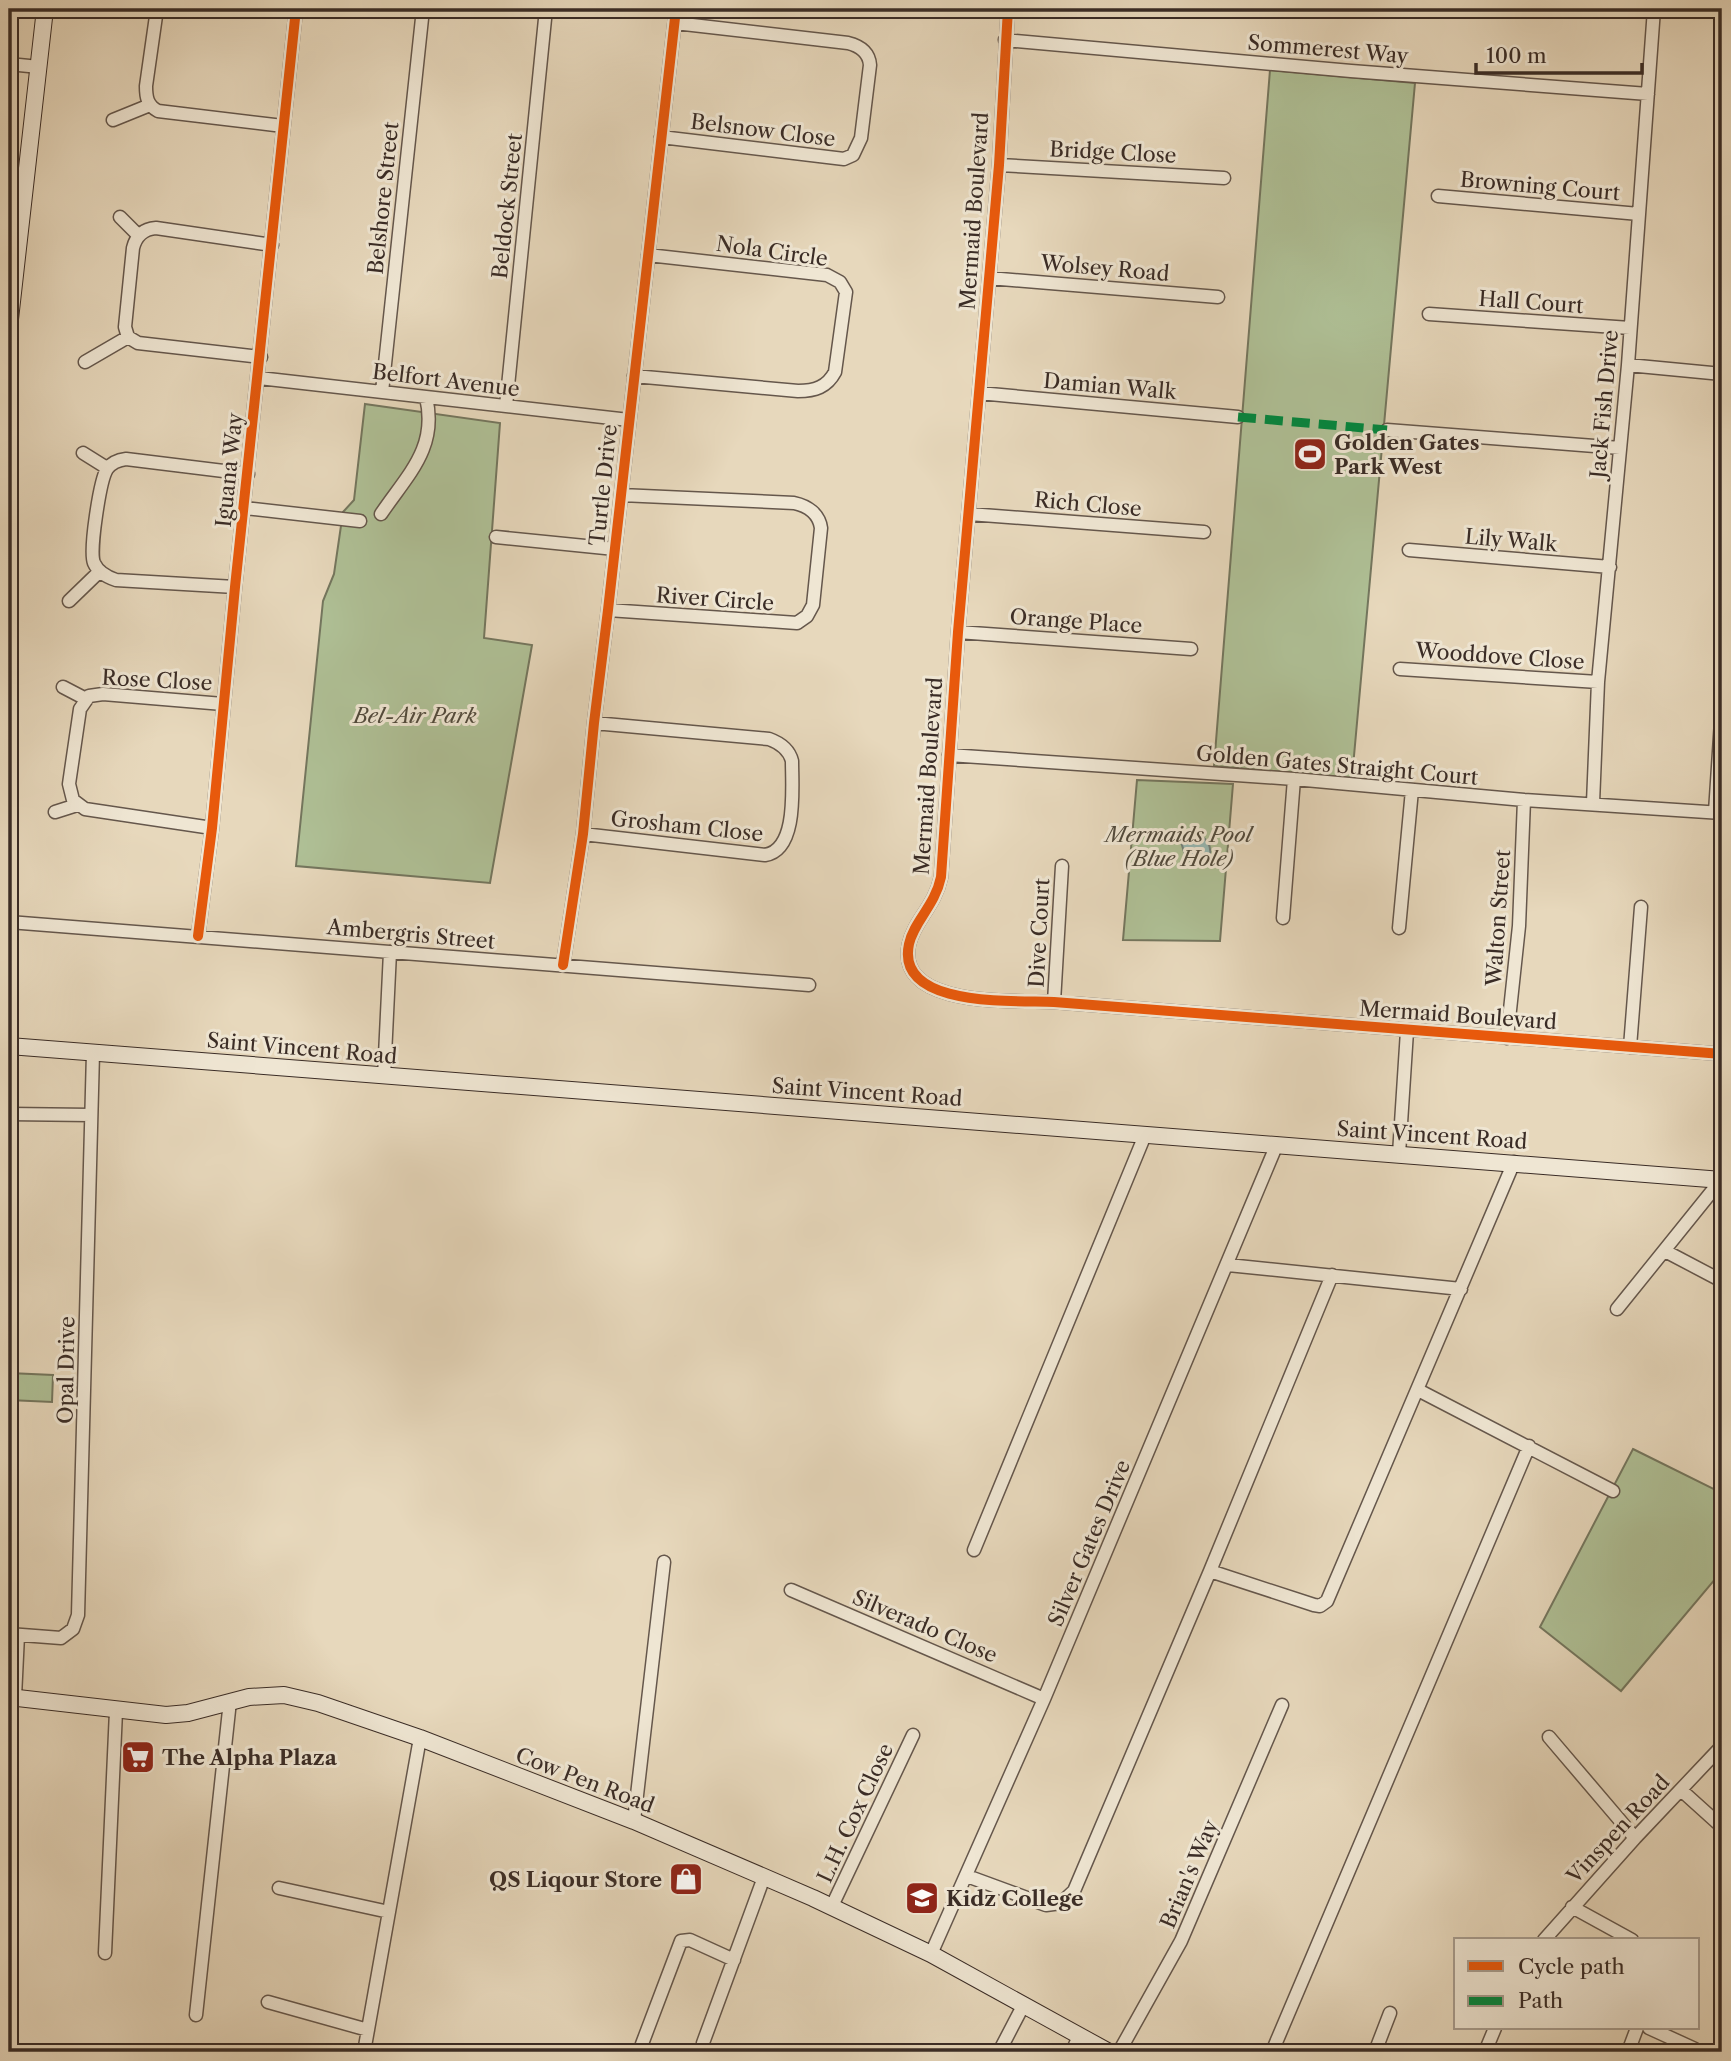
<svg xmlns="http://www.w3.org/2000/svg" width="1731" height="2061" font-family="'Libre Caslon Text',serif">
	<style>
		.green { fill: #afc096; stroke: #74765e; stroke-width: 2 }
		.water { fill: #97b9b4; stroke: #72817b; stroke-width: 2 }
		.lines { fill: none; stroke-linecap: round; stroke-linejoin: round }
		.street-casing { stroke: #65574c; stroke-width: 15 }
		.secondary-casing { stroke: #3a2c26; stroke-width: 18 }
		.street { stroke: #efe6d3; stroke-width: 12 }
		.secondary { stroke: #efe6d3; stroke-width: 16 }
		.quiet { stroke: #00873e; stroke-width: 9; stroke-dasharray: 18 9; stroke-linecap: butt }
		.cycleway-casing { stroke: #efe6d3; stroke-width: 15 }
		.cycleway { stroke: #e8590c; stroke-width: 10 }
		.labels { text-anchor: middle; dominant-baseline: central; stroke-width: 6; stroke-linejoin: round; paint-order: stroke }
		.street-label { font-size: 21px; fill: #3a2c26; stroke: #efe6d3 }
		.poi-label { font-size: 21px; font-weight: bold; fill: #3a2c26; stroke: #efe6d3; text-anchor: start }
		.park-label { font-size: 21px; font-style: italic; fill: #514a3c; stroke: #efe6d3 }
	</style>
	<rect width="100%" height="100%" fill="#e7d8bc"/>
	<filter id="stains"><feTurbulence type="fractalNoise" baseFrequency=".00286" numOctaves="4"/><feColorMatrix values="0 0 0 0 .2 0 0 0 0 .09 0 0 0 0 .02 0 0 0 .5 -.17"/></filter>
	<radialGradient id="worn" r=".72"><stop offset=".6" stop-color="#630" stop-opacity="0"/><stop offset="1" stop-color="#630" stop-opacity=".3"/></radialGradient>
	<path class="green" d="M1270 70 1415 83 1352 778 1214 766Z
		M365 404 500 423 484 638 532 645 490 883 296 866 323 601 334 574 343 512 354 500Z
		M1137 780 1233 784 1220 941 1123 940Z
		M9 1373 53 1375 52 1402 9 1400Z
		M1633 1449 1722 1493V1571L1621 1691 1540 1627Z"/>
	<path class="water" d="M1191 830C1206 837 1215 845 1208 863L1195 864 1186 858 1181 842 1187 831Z"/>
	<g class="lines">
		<g class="street-casing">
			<path id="street" d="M157 9 146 86C146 97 147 105 158 111L283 126
				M270 9 296 12
				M1008 9 999 165 958 632 941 877C935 906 914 921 909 944 895 1009 1017 1000 1054 1002L1722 1054
				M1005 40 1351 71 1648 94
				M9 64 39 67
				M113 120 150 105
				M661 137 844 159 853 155 861 138 870 65C869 52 860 46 848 43L675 23
				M999 165 1224 178
				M9 185 24 187
				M1438 196 1639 214
				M120 217 139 236
				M989 278 1218 297
				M1429 314 1630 328
				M261 357 138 343 128 337 125 327 133 248C136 236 143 229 156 228L272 245
				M85 362 128 337
				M1628 365 1722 374
				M634 376 798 391C815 391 827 387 835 372L846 292 840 282 827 275 648 255
				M259 378 629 420
				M382 392 423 9
				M979 393 1238 417
				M506 406 546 9
				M1387 430 1620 448
				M83 453 107 468
				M245 508 360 521
				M381 514C408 474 438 448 426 397
				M969 514 1204 532
				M496 537 615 549
				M1409 550 1610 567
				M235 587 116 580C107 577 98 572 94 563 89 551 100 480 107 469 112 462 118 460 126 459L248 474
				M69 601 100 571
				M608 610 797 623 807 616 813 605 821 528C819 514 808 506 794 503L621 495
				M958 632 1191 649
				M1400 669 1598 682
				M63 687 86 699
				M949 755 1294 779 1524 800 1722 813
				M1593 803 1598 682 1628 365 1654 9
				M55 812 77 805
				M1715 812 1722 706
				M212 828 85 809 73 800 69 784 80 709 89 696 103 694 223 704
				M583 834 765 855C798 850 792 787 792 761 789 749 780 743 769 739L594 723
				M1283 918 1294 779
				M9 922 809 985
				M1399 928 1412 790
				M198 936 212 828 235 587 296 9
				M563 965 583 834 594 723 608 610 676 9
				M1054 1002 1062 866
				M1507 1038 1519 926 1524 800
				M1630 1047 1641 907
				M384 1076 390 952
				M9 1114 91 1115
				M1399 1154 1407 1031
				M1665 1251 1722 1281
				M1228 1265 1461 1289
				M1617 1309 1721 1180
				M1418 1390 1613 1491
				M974 1550 1145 1135
				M1210 1571 1314 1605 1320 1606 1327 1601 1514 1162
				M791 1590 1044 1699
				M9 1634 61 1638 73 1629 78 1615 93 1053
				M15 1697 18 1635
				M1549 1737 1635 1838
				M1681 1790 1722 1827
				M634 1821 664 1562
				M967 1876 1046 1905 1061 1903 1074 1891 1210 1571 1332 1275
				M279 1888 389 1912
				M832 1906 913 1735
				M1572 1907 1632 1940
				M1544 1940 1635 1838 1722 1746
				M105 1953 116 1711
				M931 1954 1044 1699 1277 1144
				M268 2002 368 2030
				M196 2015 230 1701
				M1649 2028 1695 2049
				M703 2043 764 1877
				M642 2044 681 1941 690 1940 734 1960
				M364 2052 420 1738
				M999 2052 1024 2004
				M1072 2052 1079 2036
				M1119 2052 1181 1941 1282 1705
				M1272 2052 1529 1446
				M1375 2052 1390 2013
				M1485 2052 1495 2028
				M1628 2052 1637 2028"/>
		</g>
		<g class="secondary-casing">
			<path id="secondary" d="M9 328 45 9
				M9 1046 1722 1180
				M9 1697 166 1715 188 1713 249 1697 284 1695 318 1703 420 1738 634 1821 813 1898 931 1954 1109 2052"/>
		</g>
		<use href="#street" class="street"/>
		<use href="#secondary" class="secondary"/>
		<path class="quiet" d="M1238 417 1387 430"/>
		<g class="cycleway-casing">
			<path id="cycleway" d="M1008 9 999 165 958 632 941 877C935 906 914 921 909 944 895 1009 1017 1000 1054 1002L1722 1054
				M198 936 212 828 235 587 296 9
				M563 965 583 834 594 723 608 610 676 9"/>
		</g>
		<use href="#cycleway" class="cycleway"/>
	</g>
	<defs>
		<g id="stadium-square" transform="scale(1.75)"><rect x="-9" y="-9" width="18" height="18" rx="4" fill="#8f2418" stroke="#efe6d3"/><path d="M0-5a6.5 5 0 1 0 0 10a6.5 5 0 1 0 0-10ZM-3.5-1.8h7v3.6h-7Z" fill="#fff"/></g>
		<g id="supermarket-square" transform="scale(1.75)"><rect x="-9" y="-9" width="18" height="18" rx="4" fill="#8f2418" stroke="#efe6d3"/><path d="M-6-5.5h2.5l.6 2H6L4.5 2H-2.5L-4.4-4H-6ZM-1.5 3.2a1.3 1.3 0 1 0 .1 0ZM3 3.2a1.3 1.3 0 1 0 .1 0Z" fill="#fff"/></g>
		<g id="shop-square" transform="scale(1.75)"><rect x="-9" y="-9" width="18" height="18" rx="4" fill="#8f2418" stroke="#efe6d3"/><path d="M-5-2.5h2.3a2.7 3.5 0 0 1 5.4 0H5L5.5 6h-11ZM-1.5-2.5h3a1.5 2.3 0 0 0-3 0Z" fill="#fff"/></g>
		<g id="school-square" transform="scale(1.75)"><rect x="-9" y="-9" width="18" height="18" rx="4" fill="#8f2418" stroke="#efe6d3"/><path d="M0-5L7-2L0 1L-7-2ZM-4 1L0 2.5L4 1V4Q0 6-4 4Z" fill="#fff"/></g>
	</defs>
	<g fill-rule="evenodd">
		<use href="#stadium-square" x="1310" y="454"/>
		<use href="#supermarket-square" x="138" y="1757"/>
		<use href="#shop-square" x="686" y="1879"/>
		<use href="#school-square" x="922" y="1898"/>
	</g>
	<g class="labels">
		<g class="street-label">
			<text transform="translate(1328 49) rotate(5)">Sommerest Way</text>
			<text transform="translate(763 130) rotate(7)">Belsnow Close</text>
			<text transform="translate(1113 152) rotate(3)">Bridge Close</text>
			<text transform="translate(1540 186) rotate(5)">Browning Court</text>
			<text transform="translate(383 198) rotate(-84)">Belshore Street</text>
			<text transform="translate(507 206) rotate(-84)">Beldock Street</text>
			<text transform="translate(974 211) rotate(-86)">Mermaid Boulevard</text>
			<text transform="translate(772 251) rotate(8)">Nola Circle</text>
			<text transform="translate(1105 268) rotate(5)">Wolsey Road</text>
			<text transform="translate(1531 302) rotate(4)">Hall Court</text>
			<text transform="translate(446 380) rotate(7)">Belfort Avenue</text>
			<text transform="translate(1110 386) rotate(5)">Damian Walk</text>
			<text transform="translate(1604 404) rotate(-85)">Jack Fish Drive</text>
			<text transform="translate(229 470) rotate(-84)">Iguana Way</text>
			<text transform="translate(603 485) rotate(-84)">Turtle Drive</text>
			<text transform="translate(1088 504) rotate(5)">Rich Close</text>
			<text transform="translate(1511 540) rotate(5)">Lily Walk</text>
			<text transform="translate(715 599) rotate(4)">River Circle</text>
			<text transform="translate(1076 621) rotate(4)">Orange Place</text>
			<text transform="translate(1500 656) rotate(4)">Wooddove Close</text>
			<text transform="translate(157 680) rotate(3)">Rose Close</text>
			<text transform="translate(1337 765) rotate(5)">Golden Gates Straight Court</text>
			<text transform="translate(928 776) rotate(-86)">Mermaid Boulevard</text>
			<text transform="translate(687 826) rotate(6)">Grosham Close</text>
			<text transform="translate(1498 918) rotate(-86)">Walton Street</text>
			<text transform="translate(1039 933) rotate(-87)">Dive Court</text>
			<text transform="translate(411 934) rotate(5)">Ambergris Street</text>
			<text transform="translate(1458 1015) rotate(4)">Mermaid Boulevard</text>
			<text transform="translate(302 1048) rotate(5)">Saint Vincent Road</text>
			<text transform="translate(867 1092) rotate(4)">Saint Vincent Road</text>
			<text transform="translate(1432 1135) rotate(4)">Saint Vincent Road</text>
			<text transform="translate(66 1370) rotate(-89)">Opal Drive</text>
			<text transform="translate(1089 1543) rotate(-67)">Silver Gates Drive</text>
			<text transform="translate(925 1626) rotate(23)">Silverado Close</text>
			<text transform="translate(585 1780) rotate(21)">Cow Pen Road</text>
			<text transform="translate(855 1813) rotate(-65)">L.H. Cox Close</text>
			<text transform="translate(1618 1829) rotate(-47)">Vinspen Road</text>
			<text transform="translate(1189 1874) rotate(-67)">Brian's Way</text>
		</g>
		<g class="poi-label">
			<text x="1334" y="442">Golden Gates<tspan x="1334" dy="24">Park West</tspan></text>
			<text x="162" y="1757">The Alpha Plaza</text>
			<text x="662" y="1879" text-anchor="end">QS Liqour Store</text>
			<text x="946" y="1898">Kidz College</text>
		</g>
		<g class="park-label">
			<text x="415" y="715">Bel-Air Park</text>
			<text x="1179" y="834">Mermaids Pool<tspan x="1179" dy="24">(Blue Hole)</tspan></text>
		</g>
	</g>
	<rect width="1731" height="2061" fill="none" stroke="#e7d8bc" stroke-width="35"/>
	<rect x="10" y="10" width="1710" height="2040" fill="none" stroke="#3a2c26" stroke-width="3.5"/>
	<rect x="18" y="18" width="1696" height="2026" fill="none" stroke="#3a2c26" stroke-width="2"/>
	<rect x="1454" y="1938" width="245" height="91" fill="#efe6d3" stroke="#a79c8e" stroke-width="2"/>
	<rect x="1468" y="1961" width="35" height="10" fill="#e8590c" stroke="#a79c8e" stroke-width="2"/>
	<text x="1518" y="1974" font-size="21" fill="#3a2c26">Cycle path</text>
	<rect x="1468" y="1996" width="35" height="10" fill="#00873e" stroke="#a79c8e" stroke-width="2"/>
	<text x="1518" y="2008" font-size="21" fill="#3a2c26">Path</text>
	<path d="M1476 63v10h166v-10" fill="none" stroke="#3a2c26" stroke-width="3.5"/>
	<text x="1486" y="63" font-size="21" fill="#3a2c26" stroke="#efe6d3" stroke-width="5" paint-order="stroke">100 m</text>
	<rect width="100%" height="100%" filter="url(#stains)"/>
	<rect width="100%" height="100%" fill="url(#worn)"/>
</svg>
